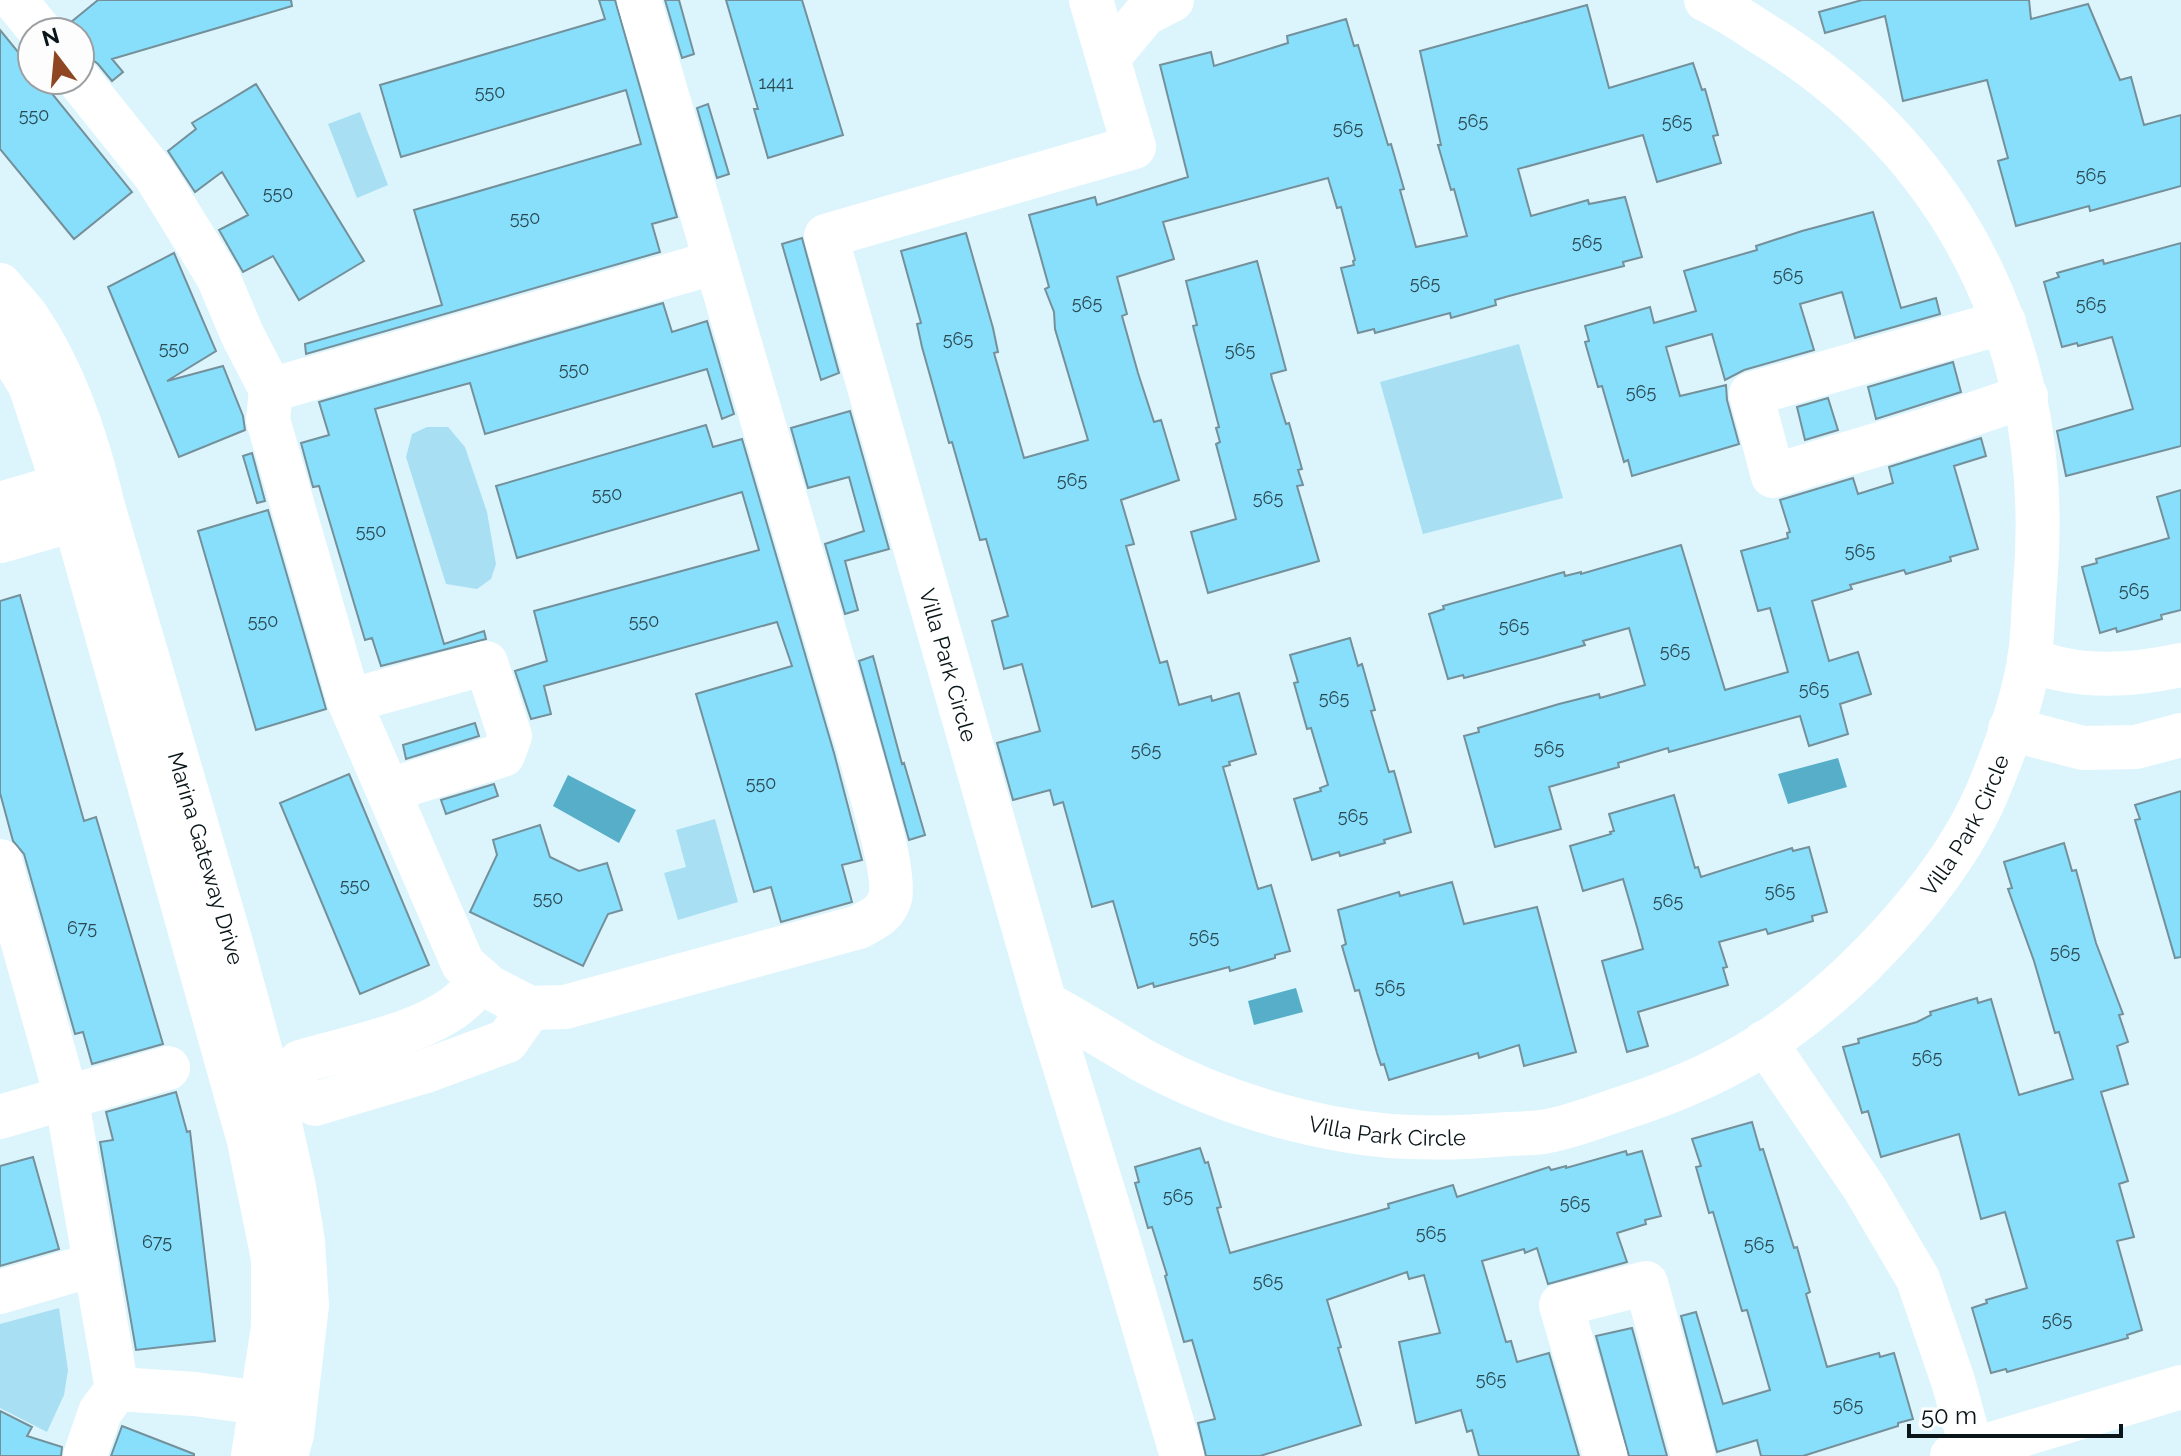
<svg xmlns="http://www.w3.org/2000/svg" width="2181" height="1456" font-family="Raleway,sans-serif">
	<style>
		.green { fill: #a8dff2 }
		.water { fill: #57aec9 }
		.building { fill: #88dffb; stroke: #74909a; stroke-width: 2 }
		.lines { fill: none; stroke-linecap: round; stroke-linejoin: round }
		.minor { stroke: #fff; stroke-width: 44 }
		.labels { text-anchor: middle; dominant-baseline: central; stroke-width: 6; stroke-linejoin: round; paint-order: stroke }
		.number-label { font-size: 18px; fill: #2a4852 }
		.street-label { font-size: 22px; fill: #0a1519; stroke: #fdfdfd }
	</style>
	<rect width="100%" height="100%" fill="#dcf5fd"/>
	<path class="green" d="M360 112 388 185 357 198 328 124Z
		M1519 344 1563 498 1423 534 1380 382Z
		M427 427H448L465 447 487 512 496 564 491 579 477 589 446 584 406 457 412 434Z
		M715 819 738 902 678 920 664 873 686 867 676 830Z
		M59 1308 68 1370 64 1395 47 1432 0 1408V1324Z"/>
	<path class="water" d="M1838 758 1847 787 1788 804 1778 774Z
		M568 775 636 810 619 843 553 806Z
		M1296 988 1303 1012 1254 1025 1248 1001Z"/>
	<path class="building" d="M98 0H291L292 6 112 59 123 72 112 81 98 64 89 57 80 56V32H65V27Z
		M599 0H615L677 217 652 224 660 252 306 354 305 344 442 305 414 210 641 144 626 90 401 157 380 85 605 19Z
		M665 0H679L694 54 682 58Z
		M726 0H802L843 135 768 158 754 109H758Z
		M1862 0H2029L2031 19 2088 4 2120 80 2131 77 2144 125 2181 115V186L2090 211 2089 206 2016 226 1998 161 2008 158 1987 80 1903 101 1885 16 1825 33 1819 12Z
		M1587 5 1609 88 1693 63 1702 90 1705 89 1718 135 1713 136 1721 163 1657 182 1643 135 1518 169 1531 216 1588 200 1589 204 1625 197 1642 257 1623 262 1624 266 1509 296 1495 300 1496 305 1451 318 1450 313 1375 333 1374 329 1358 333 1341 268 1354 265 1353 261 1355 260 1341 207 1337 208 1328 178 1163 222 1174 259 1117 277 1127 314 1122 316 1138 373 1154 422 1161 420 1179 480 1121 500 1134 544 1126 546 1160 663 1167 661 1179 705 1211 696 1212 701 1239 693 1256 754 1229 762 1230 765 1223 767 1258 889 1271 885 1290 951 1275 955V958L1230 971 1229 967 1154 987 1153 983 1138 988 1113 901 1092 907 1063 802 1054 805 1050 790 1013 800 997 743 1040 731 1022 664 1004 669 992 621 1008 616 986 539 980 540 952 442 949 443 922 347 917 324 921 323 901 251 966 233 993 328 998 352 994 353 1024 458 1088 440 1055 329 1054 312 1045 289 1049 287 1029 215 1095 197 1097 205 1188 177 1160 65 1211 52 1214 66 1288 43 1287 36 1346 19 1354 46 1358 45 1388 145 1391 144 1404 189 1400 190 1416 247 1467 236 1454 189 1451 190 1438 145H1441L1420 51Z
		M0 30 32 69V80H41L132 192 74 239 0 149Z
		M256 84 364 261 299 300 273 256 243 272 219 230 248 215 222 172 195 192 168 151 196 129 192 123Z
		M708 104 729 174 717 178 697 108Z
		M1873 212 1901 308 1936 298 1940 314 1855 338 1842 292 1800 304 1814 350 1744 370 1725 380 1712 334 1666 347 1680 396 1726 385 1727 400 1739 444 1632 476 1628 460 1624 462 1602 386 1598 387 1585 342 1589 341 1585 326 1650 307 1654 323 1696 311 1684 271 1757 250 1756 246 1802 231Z
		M802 238 839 373 821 380 782 244Z
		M2181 243V446L2066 476 2057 431 2133 409 2112 337 2078 346 2077 343 2062 347 2044 282 2059 277 2057 273 2103 260 2104 264Z
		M174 253 216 351 167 381 223 366 243 416 245 430 179 457 108 287Z
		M1257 261 1286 370 1271 374 1272 379 1286 424 1289 423 1302 469 1298 470 1303 485 1297 486 1319 561 1208 593 1191 532 1236 519 1216 444 1220 442 1216 428 1219 427 1193 326 1197 325 1186 281Z
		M663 303 672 332 707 321 734 414 722 419 707 369 485 434 470 383 375 409 444 644 484 631 486 639 381 666 372 638 365 640 319 486 313 487 301 443 329 435 319 402Z
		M1953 362 1961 392 1876 419 1868 387Z
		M1828 398 1838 430 1805 440 1797 407Z
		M850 411 889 549 845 561 858 610 845 614 825 544 864 531 849 477 808 488 791 428Z
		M706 425 713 447 742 439 834 753 862 860 842 865 852 902 781 922 771 887 754 892 696 694 792 666 777 622 544 686 551 714 531 719 515 671 547 661 534 611 759 550 742 492 517 558 496 486Z
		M1981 438 1986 456 1954 466 1978 549 1950 557 1951 561 1906 574 1904 570 1850 585 1852 589 1812 601 1829 661 1858 652 1871 694 1840 704 1848 734 1809 746 1800 716 1669 752 1668 748 1618 763 1619 767 1549 787 1561 829 1495 847 1464 736 1479 732 1478 728 1559 704 1599 694 1600 698 1645 685 1643 678 1629 628 1583 641 1585 645 1539 658 1464 678 1463 675 1448 679 1429 614 1444 609 1443 606 1564 572 1565 576 1581 572V574L1681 545 1725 690 1788 672 1770 608 1758 611 1741 551 1788 538 1787 533 1790 532 1780 500 1853 478 1858 494 1893 483 1889 467Z
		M252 453 265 501 257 503 243 456Z
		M2181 490V610L2161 615 2162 619 2117 632 2116 628 2100 633 2082 567 2097 563 2096 559 2169 538 2157 497Z
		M268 510 326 709 256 730 198 531Z
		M20 595 84 821 96 817 163 1044 92 1064 83 1032 75 1034 24 854 13 841 0 793V601Z
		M1350 638 1358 666 1362 664 1375 710 1371 711 1389 772 1394 771 1411 832 1384 840 1385 843 1340 856 1339 852 1312 860 1294 799 1321 791 1320 788 1328 785 1311 728 1307 729 1294 683 1298 682 1290 655Z
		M873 656 902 764 904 763 925 835 909 840 859 661Z
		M475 723 479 736 406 759 403 745Z
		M349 774 429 965 360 994 280 803Z
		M494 784 498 796 446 814 441 800Z
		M2181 791V957L2175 958 2135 820 2140 819 2135 805Z
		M1674 795 1695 868 1698 867 1701 877 1792 848 1793 851 1809 847 1827 912 1812 916 1813 921 1768 934 1766 929 1719 942 1727 967 1723 968 1728 985 1638 1012 1648 1046 1627 1052 1602 961 1643 949 1637 927 1623 879 1583 891 1570 846 1611 834 1610 832 1614 831 1609 814Z
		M540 825 550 857 579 871 607 863 622 910 608 914 583 966 470 912 497 855 493 840Z
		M2064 843 2072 871 2076 870 2096 943 2123 1014 2119 1015 2128 1042 2117 1046 2128 1084 2101 1092 2128 1181 2119 1184 2134 1237 2117 1241 2142 1330 2127 1335 2128 1338 2082 1351 2007 1372 2006 1369 1991 1373 1972 1308 1987 1303 1986 1300 2027 1288 2005 1212 1981 1219 1959 1134 1881 1157 1868 1111 1862 1113 1843 1047 1859 1043 1858 1039 1917 1022 1931 1015 1930 1012 1977 998 1978 1003 1991 999 2019 1095 2073 1079 2059 1032 2055 1033 2034 961 2008 889 2012 888 2004 862Z
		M1452 882 1464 924 1537 907 1576 1052 1524 1066 1519 1045 1479 1058 1478 1053 1389 1080 1384 1064 1381 1065 1377 1053 1359 990 1355 991 1342 946 1346 944 1338 910 1399 892 1400 896Z
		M176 1092 187 1132 190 1131 215 1341 136 1350 100 1142 113 1140 106 1112Z
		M1752 1122 1760 1150 1763 1149 1794 1248 1797 1247 1810 1292 1806 1294 1827 1367 1879 1353 1880 1357 1894 1353 1913 1419 1898 1423V1426L1803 1456H1761L1757 1440 1717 1452 1681 1316 1696 1312 1723 1404 1770 1390 1747 1310 1742 1311 1713 1212 1709 1213 1696 1167 1701 1166 1692 1139Z
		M1200 1148 1205 1163 1208 1162 1221 1207 1217 1208 1230 1253 1389 1208 1388 1204 1453 1185 1457 1197 1549 1167 1551 1170 1566 1166V1168L1626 1151 1627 1155 1642 1151 1661 1216 1645 1220 1646 1224 1617 1233 1627 1262 1548 1284 1537 1248 1525 1253 1524 1249 1482 1261 1506 1342 1511 1341 1517 1362 1549 1353 1579 1456H1479L1472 1430 1467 1432 1461 1410 1416 1423 1399 1342 1440 1333 1424 1275 1409 1279 1407 1272 1327 1300 1341 1347 1338 1348 1361 1425 1260 1456H1206L1198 1423 1215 1419 1192 1340 1184 1342 1165 1276 1167 1275 1152 1227 1148 1228 1135 1183 1139 1182 1135 1167Z
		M33 1157 59 1249 0 1266V1166Z
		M1632 1328 1667 1456H1629L1596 1336Z
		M0 1411 32 1427 27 1436 62 1447 61 1456H0Z
		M122 1426 194 1454V1456H111Z"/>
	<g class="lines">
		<g class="minor">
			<path d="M15 0 41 32"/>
			<path id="s1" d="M1091 0 1134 147 826 236 1045 1003C1078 1021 1110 1041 1142 1060 1204 1094 1275 1118 1344 1130 1398 1140 1453 1139 1508 1134 1521 1133 1535 1134 1548 1131 1574 1126 1601 1115 1626 1107 1679 1090 1737 1064 1783 1031 1860 976 1949 881 1987 793 2005 750 2023 702 2030 656 2033 633 2033 609 2035 585 2054 362 1966 165 1776 42 1753 28 1731 12 1706 0"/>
			<path d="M1109 57 1145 14 1172 0"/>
			<path d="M79 80 155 175 218 277 242 334 271 390 268 420 349 701 463 964 489 987 530 1008 565 1007 859 927C873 919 885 915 890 898 897 874 866 776 858 746L639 0"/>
			<path id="s2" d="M0 285C9 296 20 307 28 318 66 374 88 441 103 506L231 943 278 1115 294 1187 303 1241 307 1305 292 1434 286 1456"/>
			<path d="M2004 322 1751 394 1773 476 1926 430 2026 396"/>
			<path d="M0 337 30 385 75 521 249 1141 273 1258V1328L253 1456"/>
			<path d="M271 390 716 262"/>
			<path d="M0 504 90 478"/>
			<path d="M0 541 101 512"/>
			<path d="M2029 659C2077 680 2131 676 2181 665"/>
			<path d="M349 701 486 663 510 736 503 755 389 790"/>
			<path d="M2010 729 2083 748 2136 747 2181 735"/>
			<path d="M0 861 66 1096 117 1389"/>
			<path d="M1045 1003 1115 1229 1182 1456"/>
			<path d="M1765 1042 1865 1189 1918 1279 1953 1381 1972 1450"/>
			<path d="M287 1088 300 1062C347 1048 429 1033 464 999 470 994 475 986 480 979"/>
			<path d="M251 1097 287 1088 315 1104 423 1072 507 1041 530 1008"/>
			<path d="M0 1117 168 1068"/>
			<path d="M0 1292 96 1264"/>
			<path d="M85 1456 100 1412 117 1389 195 1394 289 1407"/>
			<path d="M1605 1456 1561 1305 1646 1283 1693 1456"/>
			<path d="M1952 1456 2181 1387"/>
		</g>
	</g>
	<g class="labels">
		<g class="number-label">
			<text x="776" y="82">1441</text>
			<text x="490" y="91">550</text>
			<text x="34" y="114">550</text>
			<text x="1473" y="120">565</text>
			<text x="1677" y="121">565</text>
			<text x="1348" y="127">565</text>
			<text x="2091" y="174">565</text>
			<text x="278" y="192">550</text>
			<text x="525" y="217">550</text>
			<text x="1587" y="241">565</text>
			<text x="1788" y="274">565</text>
			<text x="1425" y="282">565</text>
			<text x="1087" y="302">565</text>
			<text x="2091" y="303">565</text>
			<text x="958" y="338">565</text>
			<text x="174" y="347">550</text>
			<text x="1240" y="349">565</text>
			<text x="574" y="368">550</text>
			<text x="1641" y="391">565</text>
			<text x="1072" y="479">565</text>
			<text x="607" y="493">550</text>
			<text x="1268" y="497">565</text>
			<text x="371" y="530">550</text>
			<text x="1860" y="550">565</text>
			<text x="2134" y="589">565</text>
			<text x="263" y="620">550</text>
			<text x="644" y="620">550</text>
			<text x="1514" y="625">565</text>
			<text x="1675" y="650">565</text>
			<text x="1814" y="688">565</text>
			<text x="1334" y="697">565</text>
			<text x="1549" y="747">565</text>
			<text x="1146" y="749">565</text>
			<text x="761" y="782">550</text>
			<text x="1353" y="815">565</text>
			<text x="355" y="884">550</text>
			<text x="1780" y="890">565</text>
			<text x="548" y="897">550</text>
			<text x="1668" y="900">565</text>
			<text x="82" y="927">675</text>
			<text x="1204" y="936">565</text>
			<text x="2065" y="951">565</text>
			<text x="1390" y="986">565</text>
			<text x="1927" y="1056">565</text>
			<text x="1178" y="1195">565</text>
			<text x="1575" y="1202">565</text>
			<text x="1431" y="1232">565</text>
			<text x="157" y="1241">675</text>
			<text x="1759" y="1243">565</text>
			<text x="1268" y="1280">565</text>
			<text x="2057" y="1319">565</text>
			<text x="1491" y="1378">565</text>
			<text x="1848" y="1404">565</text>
		</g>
		<g class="street-label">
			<text stroke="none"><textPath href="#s1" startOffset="920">Villa Park Circle</textPath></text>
			<text stroke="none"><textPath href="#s1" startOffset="2338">Villa Park Circle</textPath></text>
			<text stroke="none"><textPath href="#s2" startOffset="614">Marina Gateway Drive</textPath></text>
			<text stroke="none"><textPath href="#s1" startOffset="1642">Villa Park Circle</textPath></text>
		</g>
	</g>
	<g transform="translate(56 56) rotate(344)"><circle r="38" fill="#fdfdfd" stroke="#9ca0a2" stroke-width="2"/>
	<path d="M0-6L14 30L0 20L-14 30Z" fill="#8e4722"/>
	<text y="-12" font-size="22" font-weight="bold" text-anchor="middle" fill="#0a1519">N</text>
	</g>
	<path d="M1909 1424v12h212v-12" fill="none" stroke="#0a1519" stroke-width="4"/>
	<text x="1921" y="1424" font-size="24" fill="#0a1519" stroke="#fdfdfd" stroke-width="6" paint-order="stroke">50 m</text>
</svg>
